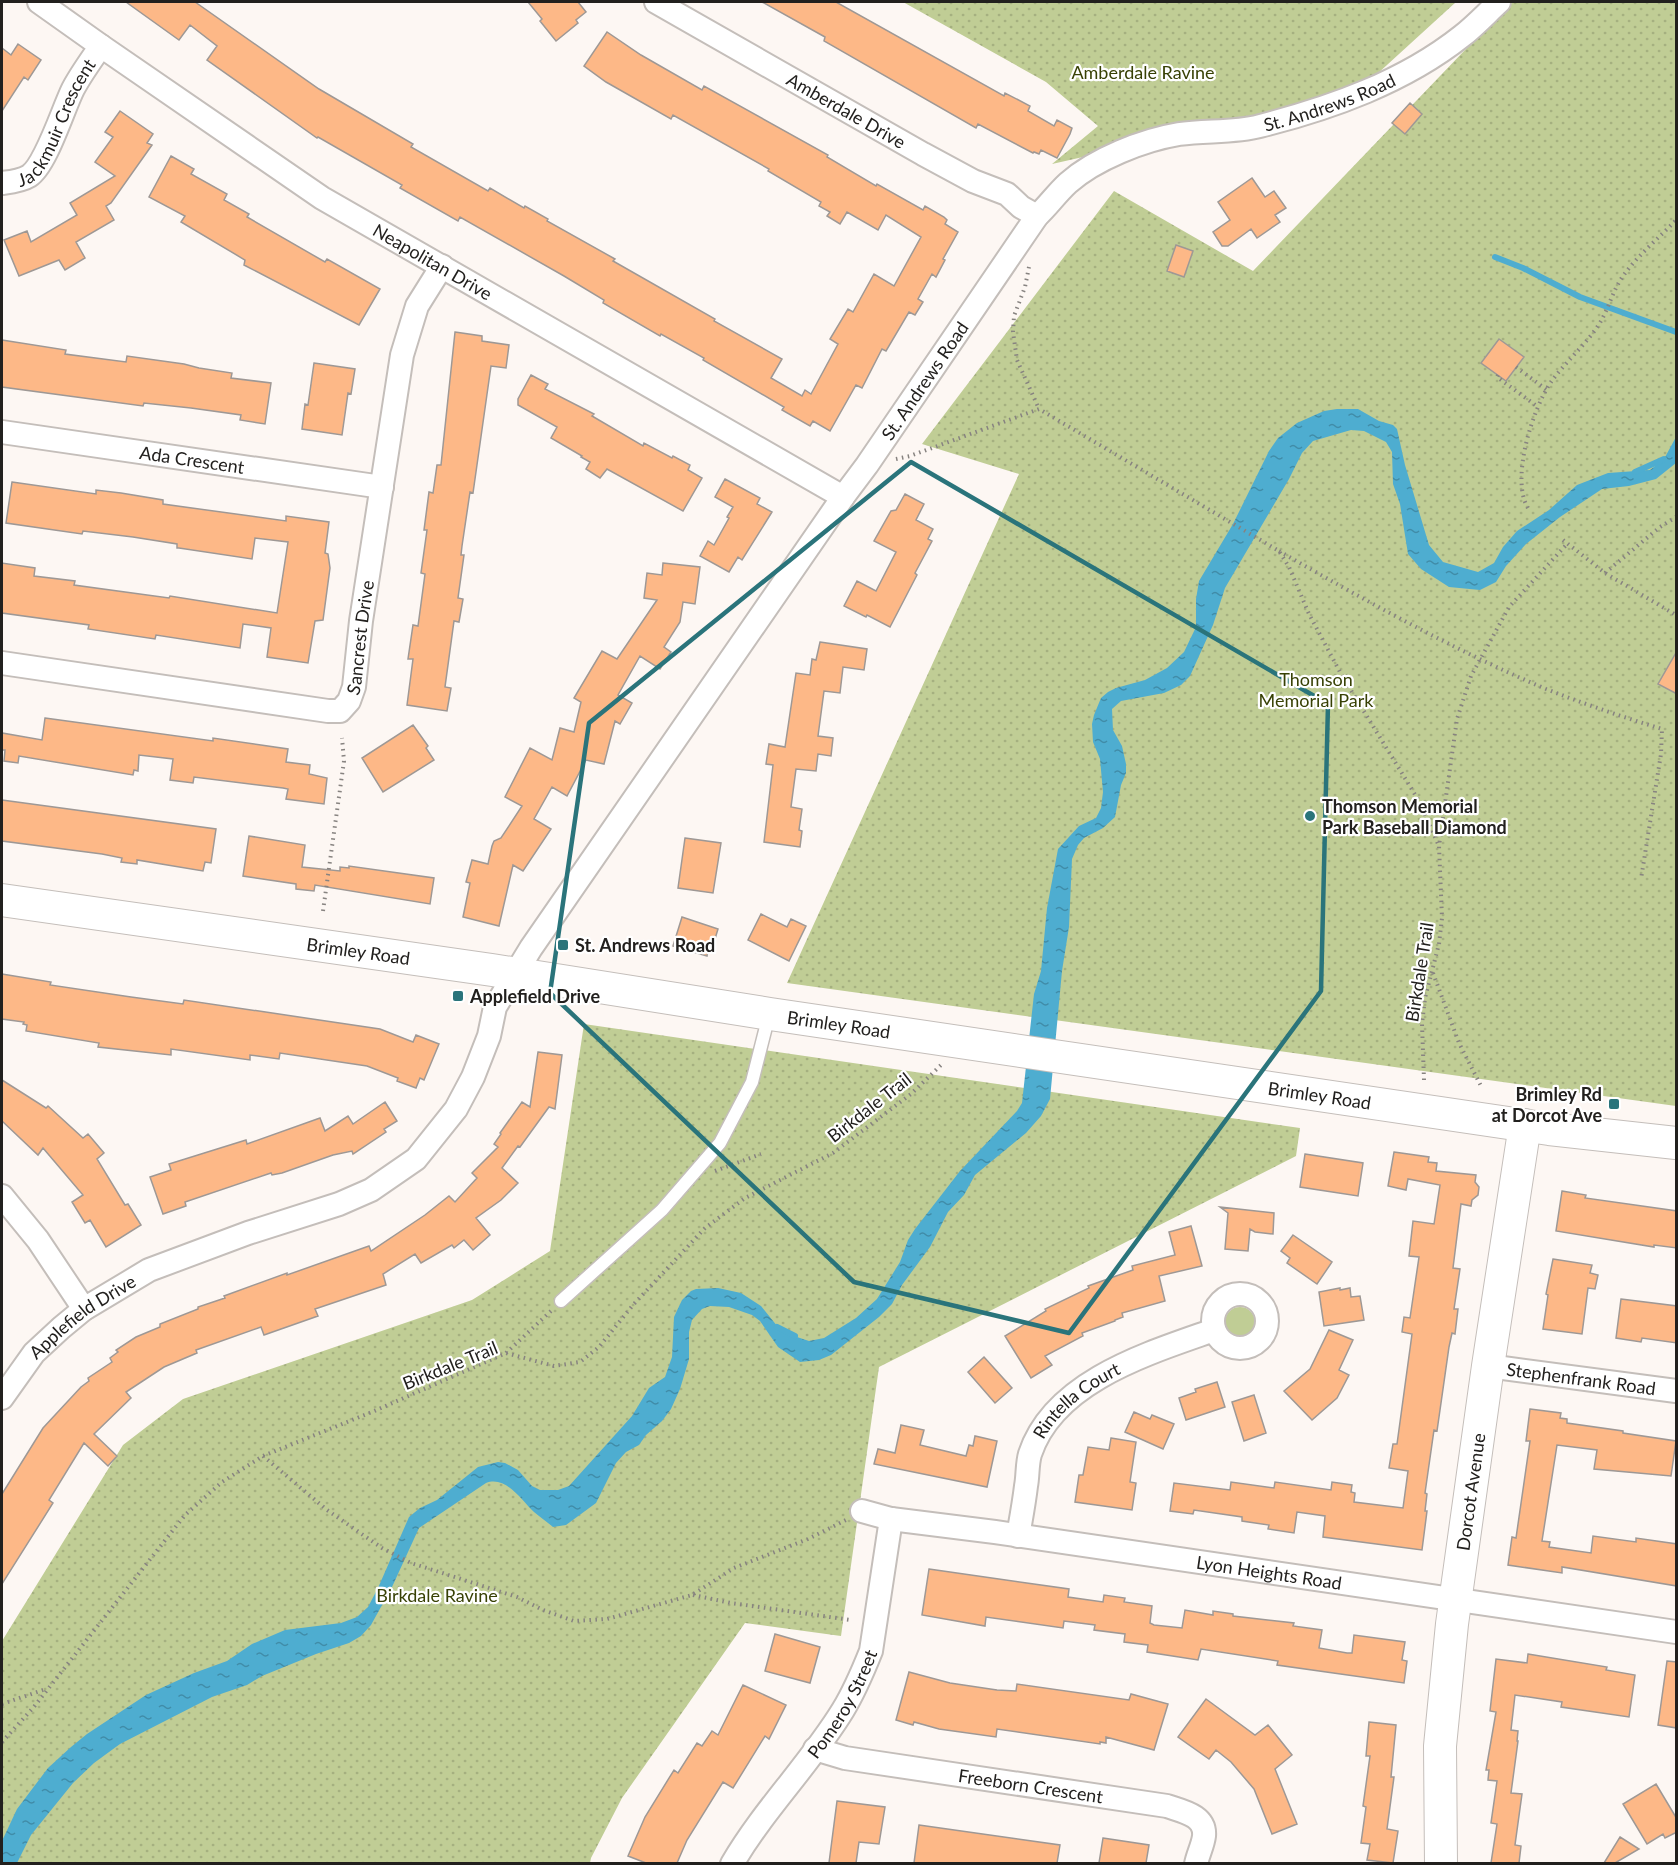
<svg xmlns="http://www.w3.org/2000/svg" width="1678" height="1865" font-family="Lato,sans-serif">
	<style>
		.green { fill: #c0cd95 }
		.park { fill: url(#park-dots) }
		.water { fill: url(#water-ripples) }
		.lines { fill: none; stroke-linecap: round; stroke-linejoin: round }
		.stream { stroke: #4eadd0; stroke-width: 6 }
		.building { fill: #fdb887; stroke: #9e9895; stroke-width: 1.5 }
		.lane-casing { stroke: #c4beba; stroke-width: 15 }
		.street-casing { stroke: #c4beba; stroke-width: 26 }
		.secondary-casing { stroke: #c4beba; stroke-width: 34 }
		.path { stroke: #878380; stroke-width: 4; stroke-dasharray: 1.5 4.5; stroke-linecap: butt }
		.lane { stroke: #fff; stroke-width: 12 }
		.street { stroke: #fff; stroke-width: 22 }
		.secondary { stroke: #fff; stroke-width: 32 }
		.marked { fill: none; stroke: #2a747b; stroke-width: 4.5; stroke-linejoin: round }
		.poi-dot { fill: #2a747b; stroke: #fff; stroke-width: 2 }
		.labels { text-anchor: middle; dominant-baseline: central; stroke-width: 4.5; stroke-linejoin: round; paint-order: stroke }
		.park-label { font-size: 18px; fill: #384105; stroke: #fff }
		.street-label { font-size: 18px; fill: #22201e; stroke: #fff }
		.poi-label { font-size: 18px; font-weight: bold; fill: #22201e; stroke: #fff; text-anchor: start }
	</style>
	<defs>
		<pattern id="park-dots" width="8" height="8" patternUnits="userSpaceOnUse" patternTransform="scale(1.5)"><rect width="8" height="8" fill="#c0cd95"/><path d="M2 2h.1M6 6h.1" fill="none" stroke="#a5b080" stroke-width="1.8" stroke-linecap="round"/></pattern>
		<pattern id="water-ripples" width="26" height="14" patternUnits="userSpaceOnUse" patternTransform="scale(1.5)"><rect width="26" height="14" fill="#4eadd0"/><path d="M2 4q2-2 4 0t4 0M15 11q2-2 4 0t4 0" fill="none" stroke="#408ca8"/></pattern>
	</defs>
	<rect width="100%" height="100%" fill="#fdf7f3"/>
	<path class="green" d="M1225 1322a15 15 0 1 1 30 0a15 15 0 1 1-30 0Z"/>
	<path class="park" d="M903 2H1456L1353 96 1052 164 1098 126 1046 82Z
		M1511 2H1676V1106L787 983 1019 474 922 444 1114 191 1253 271Z
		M584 1024 1300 1128 1296 1156 879 1367 841 1636 745 1623 622 1798 591 1858 590 1863H2V1641L123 1445 183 1399 472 1300 550 1251Z"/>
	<path class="water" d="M1337 409H1358L1379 421 1393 425 1397 429 1405 465 1429 545 1443 562 1478 572 1494 563 1503 547 1517 531 1549 510 1577 485 1608 473 1650 470 1664 459 1676 437V463L1656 479 1629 486 1602 489 1560 517 1526 544 1506 566 1496 582 1480 590 1449 587 1421 569 1408 554 1400 504 1393 484 1392 452 1386 442 1364 431 1351 430 1313 441 1302 453 1289 479 1225 588 1213 625 1190 676 1181 685 1164 693 1121 701 1112 709 1113 730 1122 746 1126 764V773L1121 785 1115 817 1103 828 1084 838 1078 845 1072 859 1069 927 1062 971 1050 1099 1041 1116 1026 1133 975 1175 964 1195 948 1212 930 1247 902 1285 892 1304 879 1317 831 1355 819 1360 800 1362 778 1347 760 1321 752 1315 729 1307 710 1306 702 1309 692 1320 689 1332V1359L680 1389 671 1409 662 1421 646 1435 639 1445 626 1452 616 1463 596 1503 566 1525 553 1527C547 1522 540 1517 534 1512 522 1501 506 1475 486 1483L419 1528 392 1587 371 1625 361 1636 349 1643 316 1654 262 1676 247 1685 212 1697 120 1744 94 1763 73 1783 31 1835 17 1863 2 1864V1841L17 1809 48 1768 71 1747 87 1734 146 1695 194 1673 227 1661 252 1644 285 1630 341 1623 357 1617 368 1607 378 1588 409 1517 420 1508 437 1500 478 1467 498 1462 505 1463 518 1470 532 1486 540 1490H558L569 1486 632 1416 649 1388 665 1377 672 1357 674 1317 682 1300 691 1291 696 1289 718 1288 741 1293 761 1306 782 1332 809 1341 824 1338 856 1318 877 1299 900 1262 908 1240 915 1229 960 1171 1017 1111 1022 1103 1034 994 1041 971 1047 908 1058 849 1079 826 1096 818 1101 808 1103 792 1100 759 1093 742 1092 724 1094 715 1101 698 1108 692 1116 688 1145 680 1167 668 1184 652 1196 627V599L1199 581 1233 524 1269 451 1278 438 1297 423 1324 411Z"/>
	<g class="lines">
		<path class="stream" d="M1495 257 1523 268 1580 297 1676 332
			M1635 472 1664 459
			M777 1327 795 1336"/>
	</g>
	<path class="building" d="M126 2H195L319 89 413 144 411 147 488 191 490 188 524 208 525 206 548 219 547 221 615 259 613 261 715 319 714 321 782 359 771 378 802 396 805 390 811 394 838 344 830 339 848 309 853 312 874 274 894 286 921 237 886 215 878 230 847 212 840 224 827 216 830 212 819 206 821 202 768 171 769 169 673 115 671 119 606 82 584 66 607 32 641 55 702 90 704 86 828 155 827 157 876 186 877 184 923 210 925 206 944 217 947 220 945 224 958 232 943 259 945 260 936 277 932 274 918 299 923 302 915 315 909 312 886 351 882 349 862 388 856 385 830 431 813 421 810 426 782 410 784 407 703 360 704 358 661 334 660 336 603 303 604 300 564 276 460 217 458 221 400 188 402 185 318 137 317 138 207 60 217 46 190 25 179 40Z
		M528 2H578L586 12 576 20 578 23 556 41 540 21 542 19Z
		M762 2H836L1004 96 1005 93 1030 106 1028 111 1054 126 1057 120 1072 128 1070 134 1057 158 1041 150 1039 154 1034 152 1033 153 978 124 976 128 824 41 825 37Z
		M18 44 41 60 28 80 24 77 2 111V48L11 55Z
		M1410 103 1422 114 1405 134 1392 123Z
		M120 111 153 134 147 143 152 145 111 203 106 206 114 220 76 242 85 258 65 270 59 260 19 276 4 240 27 231 31 242 77 215 70 203 115 176 95 162 113 137 105 132Z
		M171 156 194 169 191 174 227 194 224 200 249 214 247 217 325 262 327 259 380 289 359 325 244 265 245 260 181 222 185 216 149 197Z
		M1252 178 1265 197 1274 191 1286 208 1275 215 1280 222 1257 238 1251 229 1228 246H1222L1213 232 1230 220 1218 202Z
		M1176 245 1193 251 1184 277 1167 271Z
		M455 332 482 336V341L509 345 506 368 491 366 473 493 470 492 462 546 461 555H464L458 598 463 599 459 622 454 621 445 687 451 688 447 711 407 705 413 659H408L413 625 418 626 425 574 421 573 427 530H424L429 492 433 493 437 465H441Z
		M1499 339 1524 357 1506 381 1481 363Z
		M2 340 66 350 65 354 126 362 127 356 184 364 199 368 232 373 231 378 271 383 265 424 240 420 241 415 191 408 144 403 143 406 2 387Z
		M314 363 355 369 351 394 348 393 342 435 302 429 305 404 308 405Z
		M531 375 548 384 545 389 594 414 592 416 643 446 644 443 672 458 673 456 690 465 688 470 702 478 683 511 607 469 600 478 586 469 590 462 581 457 582 456 551 438 557 427 518 405V399Z
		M725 479 760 498 757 504 772 512 742 560 738 557 729 572 700 556 708 541 714 545 729 518 727 517 733 507 715 497Z
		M12 482 96 494V490L121 493 163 500V504L286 521V516L329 522 325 553 328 554 330 568 323 620 315 621 308 663 267 657 271 628 243 624 240 648 156 635 155 639 88 629 89 625 2 613V563L35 568 34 576 75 581 74 585 169 598 170 596 277 613 288 542 255 538 252 559 179 548H177V544L133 537 83 531 82 534 6 523Z
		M905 494 924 504 916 520 933 529 928 539 932 541 915 573 917 575 890 627 867 615 866 617 844 606 857 581 876 591 896 552 874 541 891 511 896 510Z
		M663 563 700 567 695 604 683 602 680 622 664 647 671 652 660 669 640 656 618 695 632 703 620 724 615 721 604 764 586 760 567 796 552 787 534 819 551 829 523 871 513 865 499 926 463 917 470 883 466 882 472 860 488 864 492 846 494 841 501 838 522 806 505 797 530 748 552 760 560 728 574 732 581 702 574 698 602 651 617 659 657 600 644 598 647 573 662 575Z
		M820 642 867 649 864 670 843 667 840 693 824 691 818 736 833 738 831 756 818 754 816 771 796 769 791 807 802 809 799 830 802 831 800 847 764 842 773 765 766 764 769 744 785 747 796 673 810 675 812 659 816 660Z
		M1677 651V694L1658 684Z
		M45 718 213 741V738L288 749 286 762 310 765 309 774 327 778 324 804 286 799 288 789 283 788 194 777 193 783 170 780 173 759 139 755 138 771 134 770 133 775 19 756 18 763 4 761 5 750H2V733L42 740Z
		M413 725 428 746 426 748 434 760 383 792 362 758Z
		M2 800 216 829 211 863 205 862 203 871 137 860V864L121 862 122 858 102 854 2 841Z
		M249 836 305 845 302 867 340 871V867L349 868V866L434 878 430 904 315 885 314 891 296 889V884L243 876Z
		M685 838 721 843 713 893 678 888Z
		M761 914 787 927 791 919 806 926 789 961 748 940Z
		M682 917 718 929 711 952 708 951 707 956 673 946Z
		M2 974 51 982 50 985 131 997 183 1004 184 1000 380 1029 413 1042 416 1035 439 1044 424 1080 420 1078 416 1088 397 1081 398 1078 367 1066 280 1053 279 1059 250 1055V1060L171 1049V1055L98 1047 99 1043 26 1031 27 1025 23 1024 24 1022 2 1019Z
		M538 1052 562 1055 555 1109 549 1107 520 1147 518 1146 502 1168 518 1183 501 1200 476 1218 490 1235 473 1250 464 1240 454 1248 452 1245 421 1263 415 1254 383 1274 386 1285 315 1309 318 1316 264 1335 261 1327 196 1350 197 1353 164 1367 126 1392 131 1398 94 1434 117 1456 108 1466 84 1443 49 1500 53 1503 2 1584V1494L43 1428 81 1387 89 1381 88 1378 112 1362 110 1358 118 1352 116 1350 136 1337 160 1327V1324L198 1309V1307L225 1298 224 1296 287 1273V1275L369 1246 371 1251 425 1215 449 1196 455 1202 477 1178 472 1173 498 1147 494 1144 501 1134 500 1133 522 1102 530 1107Z
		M2 1080 46 1108 48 1106 83 1138 88 1134 104 1153 97 1159 125 1205 128 1204 141 1225 106 1247 90 1220 85 1223 72 1202 83 1195 43 1148 38 1155 2 1121Z
		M385 1102 397 1121 384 1129 386 1132 353 1154 352 1151 333 1155 282 1173 272 1175 271 1173 185 1202 186 1206 163 1214 150 1177 171 1170 169 1164 246 1140 247 1144 320 1118 325 1131 348 1116 353 1124Z
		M1394 1152 1429 1157 1428 1162 1437 1163 1436 1171 1476 1175 1475 1182 1479 1187 1478 1195 1472 1200 1471 1206 1461 1204 1453 1268 1460 1269 1454 1309H1458L1455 1334 1452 1333 1449 1347 1437 1431 1434 1430 1425 1493 1427 1494 1425 1511H1427L1422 1550 1323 1537 1325 1516 1297 1512 1294 1533 1268 1529 1269 1525 1242 1521V1517L1194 1510 1193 1514 1170 1511 1174 1483 1230 1490 1231 1482 1274 1488 1275 1482 1331 1490 1332 1482 1352 1485 1351 1492 1355 1493 1354 1502 1403 1508 1408 1471 1389 1468 1393 1444H1397L1412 1334 1402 1332 1404 1317 1410 1318 1419 1257 1409 1256 1413 1221 1434 1224 1440 1185 1408 1179 1406 1190 1388 1186Z
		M1305 1154 1363 1163 1358 1196 1300 1187Z
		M1562 1191 1586 1195 1585 1198 1677 1211V1248L1654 1245V1247L1556 1231Z
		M1220 1207 1274 1213 1273 1234 1255 1232 1250 1229 1248 1251 1225 1249 1228 1213Z
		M1191 1226 1202 1266 1159 1276 1165 1301 1122 1313 1123 1317 1115 1320V1321L1082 1333 1083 1336 1045 1356 1052 1365 1031 1378 1005 1336 1046 1311 1045 1309 1089 1288 1088 1286 1133 1270 1132 1266 1175 1255 1169 1232Z
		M1293 1235 1332 1262 1317 1284 1287 1263 1290 1258 1281 1251Z
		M1553 1259 1592 1265 1590 1273 1598 1275 1595 1289 1588 1288 1582 1334 1543 1329 1548 1295 1546 1294Z
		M1340 1288V1290L1350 1288 1351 1297 1360 1296 1364 1320 1324 1326 1319 1292Z
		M1621 1299 1677 1306V1343L1642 1338 1641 1342 1616 1338Z
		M1329 1330 1353 1340 1339 1370 1349 1375 1337 1398 1312 1420 1284 1391 1310 1369Z
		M984 1357 1012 1388 995 1403 968 1372Z
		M1217 1382 1225 1407 1186 1420 1179 1398 1196 1392 1195 1389Z
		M1254 1395 1266 1433 1244 1441 1232 1402Z
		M1530 1409 1561 1413 1560 1418 1567 1419V1423L1623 1431V1433L1676 1441 1671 1476 1594 1469 1597 1450 1557 1445 1542 1541 1550 1542 1549 1547 1591 1553 1593 1536 1636 1542V1538L1677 1544V1586L1562 1567V1573L1508 1565 1512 1537 1516 1538 1530 1441H1526Z
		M1134 1412 1150 1419 1152 1415 1174 1424 1163 1449 1125 1432Z
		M901 1425 924 1430 920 1445 966 1456 969 1445 973 1446 975 1436 997 1441 987 1487 874 1464 878 1449 895 1453Z
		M1111 1438 1136 1442 1130 1482 1136 1483 1132 1510 1075 1502 1079 1475H1083L1088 1447 1109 1450Z
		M929 1569 1069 1589 1068 1597 1103 1602 1104 1595 1125 1598 1124 1602 1152 1606 1150 1623 1154 1625 1182 1628 1185 1610 1213 1615V1611L1233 1614V1616L1294 1623 1293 1626 1322 1630 1319 1648 1347 1653H1352L1354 1635 1405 1642 1402 1660 1407 1661 1404 1683 1277 1665 1278 1661 1201 1649 1198 1660 1147 1652 1148 1645 1124 1642 1125 1634 1094 1630 1095 1625 1064 1621 1063 1628 986 1617 985 1626 922 1615Z
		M775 1634 820 1647 810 1683 765 1671Z
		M1528 1654 1607 1667 1606 1670 1635 1675 1629 1717 1561 1707 1562 1702 1515 1695 1511 1730 1518 1731 1517 1741H1518L1511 1793 1522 1794 1515 1845 1521 1846 1519 1863H1491L1497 1824 1491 1823 1497 1781 1488 1780 1489 1770H1486L1496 1712 1490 1711 1496 1659 1527 1663Z
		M1667 1661 1677 1662V1728L1658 1725Z
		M909 1672 950 1683 997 1690 1016 1691 1017 1684 1129 1700 1131 1694 1168 1704 1154 1750 1106 1737V1743L1100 1742V1744L997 1729 996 1737 939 1729 914 1722 913 1725 896 1720Z
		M743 1685 786 1705 769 1739 765 1736 733 1788 723 1782 687 1840 677 1863H646L628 1856 645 1817 674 1770 678 1773 697 1743 702 1746 712 1731 718 1735Z
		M1206 1699 1255 1735 1268 1725 1292 1755 1275 1769 1297 1824 1272 1834 1254 1789 1231 1762 1216 1750 1209 1759 1178 1737Z
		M1369 1722 1396 1725 1391 1777H1394L1387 1829 1398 1831 1393 1863 1367 1860 1370 1844 1361 1843 1366 1807 1363 1806 1370 1756H1366Z
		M1656 1784 1677 1819V1832L1665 1838 1663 1834 1647 1844 1623 1804Z
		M837 1801 885 1807 879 1844 859 1842 856 1863H829Z
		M919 1825 1060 1845 1057 1863H914Z
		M1620 1837 1639 1849 1615 1863H1604Z
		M1103 1838 1149 1845 1146 1863H1099Z"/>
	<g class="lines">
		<g class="lane-casing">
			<path id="lane" d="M561 1301 662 1210 720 1143 752 1082 769 1015"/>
		</g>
		<g class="street-casing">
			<g id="street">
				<path id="s1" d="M39 2 101 46 322 198 843 497"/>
				<path id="s2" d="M656 2 923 154 973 181 1007 194 1021 207 1037 216"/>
				<path id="s3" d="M2 183C10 182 21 181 29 176 46 165 63 109 73 89 81 74 91 60 101 46"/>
				<path id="s4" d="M2 432 382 487"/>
				<path id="s5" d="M2 663 328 711H340L349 701 354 687 361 621 402 355 417 306 442 266"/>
				<path d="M2 1196 38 1240 84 1309"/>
				<circle cx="1240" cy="1321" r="27"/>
				<path id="s6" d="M1488 1366 1676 1391"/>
				<path id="s7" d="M2 1398 34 1353 61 1328 84 1309 149 1270 248 1233 339 1204 371 1190 416 1159 456 1109 473 1077 489 1036 495 1007 531 948 843 497 867 465 1037 216C1048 206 1056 194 1068 183 1095 159 1143 140 1179 134 1206 130 1234 133 1260 126 1331 108 1404 82 1462 36 1475 26 1487 13 1499 2"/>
				<path id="s8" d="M862 1511 891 1519 995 1532 1676 1632"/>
				<path id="s9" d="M1018 1536C1021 1519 1024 1503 1026 1486 1028 1476 1027 1464 1030 1454 1054 1381 1149 1353 1214 1330"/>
				<path id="s10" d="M815 1749 845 1758 1167 1806C1181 1811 1206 1815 1204 1836 1203 1845 1198 1854 1196 1864"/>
				<path id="s11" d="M732 1864C764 1809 810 1764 843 1710 854 1692 863 1671 871 1651L891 1519"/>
			</g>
		</g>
		<g class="secondary-casing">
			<g id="secondary">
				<path id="s12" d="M2 900 492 970 770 1014 1549 1129 1676 1143"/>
				<path id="s13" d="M1441 1864 1440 1746 1452 1624 1488 1366 1525 1125"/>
			</g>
		</g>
		<path class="path" d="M1029 267 1025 287 1014 316 1013 332 1017 360 1039 409
			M1516 367 1547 390
			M1498 375 1497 377 1538 407
			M896 459 910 456 1039 409 1279 551 1289 567 1309 614 1341 674 1419 801 1439 846
			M1528 508C1510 479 1533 408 1551 382 1566 361 1588 343 1601 321 1609 307 1613 290 1623 276 1638 255 1659 238 1676 220
			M1563 540 1605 573 1676 615
			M1279 551C1366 601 1454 650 1546 689 1584 704 1623 717 1662 729L1661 754 1641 879
			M1605 573 1660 527 1676 517
			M323 911 344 761 342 738
			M1433 973 1459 1043 1482 1088
			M1424 1080 1422 1024 1425 998 1439 944 1442 918 1439 846 1457 719 1471 676 1509 607 1567 544
			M715 1171 761 1154
			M506 1353 551 1311
			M263 1456 327 1510 382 1548 411 1563 517 1597 543 1610 574 1621 607 1619 692 1595 734 1568 808 1539 846 1520
			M693 1595 731 1603 851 1620
			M2 1704 46 1689
			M2 1742 33 1708 185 1515 222 1482 263 1456 372 1412 506 1353 554 1366 580 1362 599 1347 633 1305 705 1228 745 1198 833 1153 911 1094 941 1065"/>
		<use href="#lane" class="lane"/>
		<use href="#street" class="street"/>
		<use href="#secondary" class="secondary"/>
	</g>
	<path class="marked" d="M911 462 1328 704 1321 991 1069 1333 854 1282 550 993 589 723Z"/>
	<g class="poi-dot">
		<circle cx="1310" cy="816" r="6"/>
		<rect x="557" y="939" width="12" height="12" rx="3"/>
		<rect x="452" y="990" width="12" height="12" rx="3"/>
		<rect x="1608" y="1098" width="12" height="12" rx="3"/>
	</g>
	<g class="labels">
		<g class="park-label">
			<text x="1143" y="72">Amberdale Ravine</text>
			<text x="1316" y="679">Thomson<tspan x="1316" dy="21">Memorial Park</tspan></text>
			<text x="437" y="1595">Birkdale Ravine</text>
		</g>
		<g class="street-label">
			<text stroke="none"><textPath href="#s7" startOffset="1944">St. Andrews Road</textPath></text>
			<text stroke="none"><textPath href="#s2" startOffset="219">Amberdale Drive</textPath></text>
			<text stroke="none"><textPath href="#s3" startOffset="88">Jackmuir Crescent</textPath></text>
			<text stroke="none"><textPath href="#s1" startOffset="472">Neapolitan Drive</textPath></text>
			<text stroke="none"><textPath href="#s7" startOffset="1422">St. Andrews Road</textPath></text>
			<text stroke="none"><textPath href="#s4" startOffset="192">Ada Crescent</textPath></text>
			<text stroke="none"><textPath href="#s5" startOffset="420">Sancrest Drive</textPath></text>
			<text stroke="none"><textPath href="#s12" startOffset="360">Brimley Road</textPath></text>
			<text transform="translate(1419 972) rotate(-81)">Birkdale Trail</text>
			<text stroke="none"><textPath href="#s12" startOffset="846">Brimley Road</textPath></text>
			<text stroke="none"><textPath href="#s12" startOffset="1332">Brimley Road</textPath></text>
			<text transform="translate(869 1107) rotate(-38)">Birkdale Trail</text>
			<text stroke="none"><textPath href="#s7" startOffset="116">Applefield Drive</textPath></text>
			<text transform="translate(450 1365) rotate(-22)">Birkdale Trail</text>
			<text stroke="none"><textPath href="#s6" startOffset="94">Stephenfrank Road</textPath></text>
			<text stroke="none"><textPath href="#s9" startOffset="156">Rintella Court</textPath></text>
			<text stroke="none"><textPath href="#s13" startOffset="374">Dorcot Avenue</textPath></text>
			<text stroke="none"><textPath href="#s8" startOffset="412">Lyon Heights Road</textPath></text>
			<text stroke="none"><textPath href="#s11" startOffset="195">Pomeroy Street</textPath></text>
			<text stroke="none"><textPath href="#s10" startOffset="219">Freeborn Crescent</textPath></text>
		</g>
		<g class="poi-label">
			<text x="1322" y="806">Thomson Memorial<tspan x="1322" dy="21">Park Baseball Diamond</tspan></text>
			<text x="575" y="945">St. Andrews Road</text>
			<text x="470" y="996">Applefield Drive</text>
			<text x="1602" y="1094" text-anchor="end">Brimley Rd<tspan x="1602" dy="21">at Dorcot Ave</tspan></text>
		</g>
	</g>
	<rect width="1678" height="1865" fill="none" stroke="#22201e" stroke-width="6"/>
</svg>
